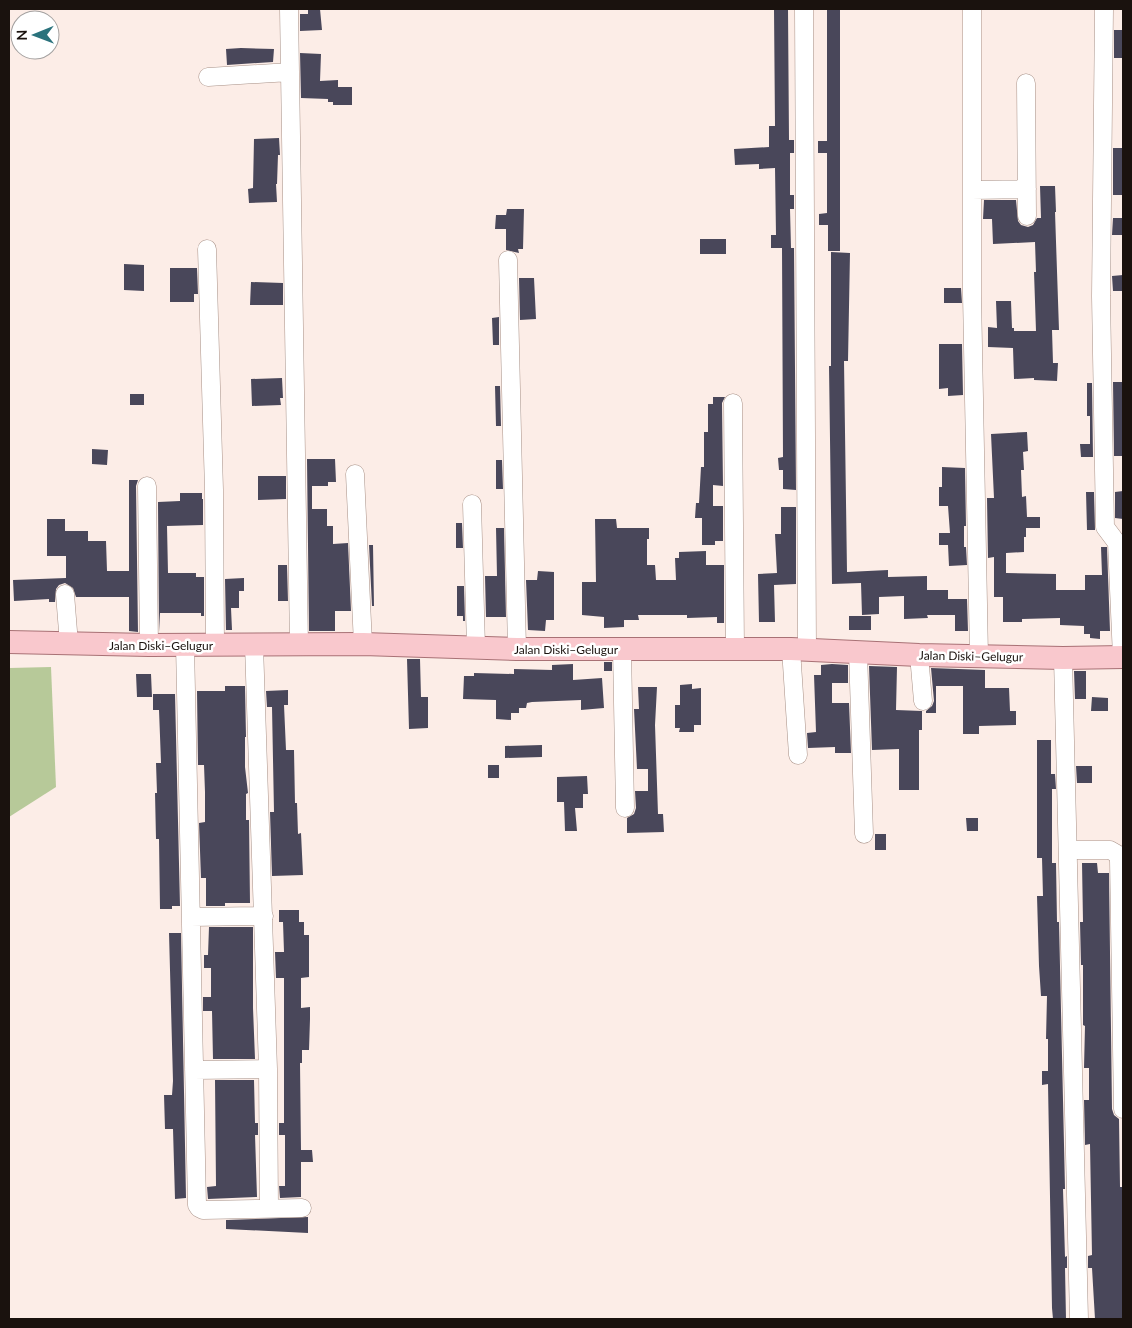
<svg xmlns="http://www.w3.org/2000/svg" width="1132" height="1328" font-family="Lato,sans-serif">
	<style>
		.green { fill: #b7c999 }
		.building { fill: #49475a }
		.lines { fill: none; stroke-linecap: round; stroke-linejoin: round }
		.minor-casing { stroke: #a89187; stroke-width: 19 }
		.major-casing { stroke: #a87175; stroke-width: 24 }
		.minor { stroke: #fff; stroke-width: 18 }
		.major { stroke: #f9c8cd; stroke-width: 22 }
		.labels { text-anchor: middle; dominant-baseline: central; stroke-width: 5; stroke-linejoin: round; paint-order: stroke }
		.street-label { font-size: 12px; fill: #1a120e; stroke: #fff }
	</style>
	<rect width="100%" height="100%" fill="#fcede7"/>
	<path class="green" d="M51 667 56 787 9 817V668Z"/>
	<path class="building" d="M308 9H320L322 30 300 31V14H308Z
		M774 9H788L789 140H794V153H790V195H794V209H790L791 248H771V235H776L775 168 759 169V164L735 165 734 149 769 147V126H775Z
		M827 9H840V251H828V225H819V214L827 213V153H818V141H827Z
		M1114 30H1123V58H1114Z
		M241 48 274 49 273 62 227 65 226 49Z
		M300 53 321 54 320 81 338 80V87H352V105H333V102H328V99L301 98Z
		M279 138 280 155H278L277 184H276L277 202 249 203 248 189 253 188 254 139Z
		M1113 148H1123V195H1113Z
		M1040 186H1055L1056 212H1055L1059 330H1052L1053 363H1058L1057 381 1034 380V378L1014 379 1013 348 988 347V327L997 328 996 301H1011L1012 328H1014V331H1036L1034 272H1036L1035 242 993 244 992 219H983L984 200H1016L1018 221 1021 225 1028 227 1033 225 1037 218H1041Z
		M507 209H524L523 249H518L519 253 506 250V229H495L496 215H506Z
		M1113 218H1123V235H1112Z
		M700 239H726V254H700Z
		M782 248H794L796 490 783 489V470H779L778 458 783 457Z
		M831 252 850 253 848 361H844L847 572 888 570V577L927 576V590H948V599H967L968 631H955V615H927L928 618 904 619V596L879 597V614L862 615 861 583 832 584 829 366H831Z
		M124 264 144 265V291L124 290Z
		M170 268H197L198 294H194V302H170Z
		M1123 275V291H1113L1112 276Z
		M519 278H534L536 319 520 320Z
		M251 282 283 283V305H250Z
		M944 288H961L962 303H944Z
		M499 317V345H493L492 318Z
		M939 344H962L963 395 948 396V388L939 389Z
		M282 378 283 398H280L281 405 252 406 251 379Z
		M1113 382H1123V456H1114Z
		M1087 383H1092L1093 457H1081L1080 444H1090V416H1087Z
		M495 386H500L501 426H496Z
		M130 394H144V405H130Z
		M713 397H725L722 403 723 486 713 485V506H723V541H715V545H702V518H695L696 503H699L701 467H704V432H708V404H713Z
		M1027 432 1028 451 1023 452 1024 470H1021L1022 497 1026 496 1027 517H1040V528H1026V537H1024V552L1006 553V573L1056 574V590H1085V575H1102L1101 547H1107L1110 631H1100V639L1090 638V634H1084V626L1060 625V618L1022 619V622H1003V597H994V557L988 558 987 498H994L991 434Z
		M92 449 108 450 107 465 92 464Z
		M307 459H335L336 482H328V486H312V509H327V526H333V544L348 543 351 611H335V631H309Z
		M496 460H502L503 489H496Z
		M942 467 965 468 966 526H964V547H966L967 565 949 566 948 545H939V533H950L948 506H939V487H942Z
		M258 476H286V499L258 500Z
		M129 480H138L136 486 138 632 129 631V597H76L73 588 65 583 59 585 56 589 55 602H49V599L14 601 13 580 66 578V556H47V519H65V531H88V541H106L107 571H129Z
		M1123 491V519L1115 518V492Z
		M1086 492H1094L1095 530H1087Z
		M180 493H202V499H203V525L167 526 168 573H196V577H204V616H201V613H160L159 632 158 502 180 501Z
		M781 507H796V584L774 585 775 622H759L758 574 777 573 775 534H781Z
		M595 519H616L617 528H649V539H647V565H655L656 580H676L675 558H679V552L706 551V565H724V623H717V617L687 618V615H638L639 620H624V627L604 628V617L582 615V582H596Z
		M456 523H462L463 548H456Z
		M496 528H504L506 617H486L485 576H497Z
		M369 545H373L374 606H372Z
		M278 565H287L288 601H278Z
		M538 571 554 572V620H546L545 631 528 630 526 580H537Z
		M244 578V591H239V608H231L232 630H226L225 579Z
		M457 586H464L465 621H463V616H457Z
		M849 616H871V630H849Z
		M407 659H420L421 697H428V728L409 729Z
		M604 662H612V671H604Z
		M573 664V680L602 678 604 708 581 710V700L532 702 527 703 526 708H519V713H511V720L496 719V700L463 699 464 676H474V673L514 674V669L552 670V665Z
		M832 664 848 665V683H832V703H849L851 753H835V747L808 748 807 733 816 732 814 675H821V665Z
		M869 666 897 667 896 710 922 711V730H919V790H899V749L872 750Z
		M931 668 985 670V688H1009L1010 711H1016V725L979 726V734H963V686H936V713H926V711L932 706 934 701Z
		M1074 671H1086V699H1075Z
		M136 674H151L152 697H137Z
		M692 684V689L701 688V725H694V732H679L680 728H675V705H680V685Z
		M225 686H245L246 737H245V767L248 793 246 794V820H249L250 903H225V906H206V878H201L199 823 205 822V792L204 765H198L197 691H225Z
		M638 687H657L655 725 658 814H663L664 832 627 833V818L634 814 636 808 635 791H648V769H637L634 709H639Z
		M288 690V705H284L286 750H294L295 803H297L298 834 301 833 303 875 272 876 270 812H274L272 707H267L266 691Z
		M153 694H175L180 906H172V909H160L159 839H156L155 793H157L156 763H161L160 736 159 710H153Z
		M1092 697 1108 698V711H1091Z
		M1037 740H1051V774H1055L1056 789H1052V863H1056L1057 922H1059L1065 1189H1063L1065 1257 1067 1256V1268H1065L1066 1319H1053L1052 1308 1048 1084 1042 1085V1071H1048V1039H1046L1047 996H1041L1039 966 1037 896H1043L1042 858H1037Z
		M542 745V757L505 758V746Z
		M488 765H499V778H488Z
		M1076 766H1092V783H1077Z
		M587 776 588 794H583V808H575L577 831H565L564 802H557V777Z
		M966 818H978V831H967Z
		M875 834H886V850H875Z
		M1082 863H1097L1098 873H1109L1112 1109 1114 1115 1119 1119 1120 1187H1122L1123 1319H1095L1092 1268H1088V1256L1092 1255 1090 1144 1085 1145 1084 1100H1089V1068H1084L1085 1026 1083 1025V965H1081L1080 922H1083Z
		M279 910H299V922H304V935H309V977L301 978V1008L310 1007V1019L309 1050H302V1063H300L301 1150H312L313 1162H301V1197L280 1198 279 1186H285V1135H279V1123H284V978H276L275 952H284L283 922H279Z
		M209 927H253V1008L255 1059H213L212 1011H203V997H211V968H204V955H208Z
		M169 933H181L186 1198 175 1199 173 1129H165L164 1095H172L173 1081Z
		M215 1080H254L255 1123H258V1135H255L257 1197 208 1199 207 1187 216 1186Z
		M308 1217V1233L226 1229V1220Z"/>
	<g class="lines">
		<g class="minor-casing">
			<path id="minor" d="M289 9 299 645
				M804 9 807 650
				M972 9V295L979 656
				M1104 9 1101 296 1105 527 1117 543 1122 657
				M208 77 290 72
				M1026 83 1027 216
				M972 190 1027 189
				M207 249 214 490 215 645
				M508 260 517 649
				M733 403 735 649
				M355 474 363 644
				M147 486 149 645
				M472 504 476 647
				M65 594 69 644
				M185 645 197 1205 199 1208 203 1210 302 1208
				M254 645 268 1069 269 1208
				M622 649 625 808
				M791 649 798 755
				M858 652 864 834
				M919 655 923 701
				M1063 658 1079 1319
				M1069 850H1110L1117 854 1119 860 1123 1109
				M191 917 264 916
				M194 1070 268 1069"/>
		</g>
		<g class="major-casing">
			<path id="major" d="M9 642 149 645 363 644 517 649H791L919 655 1063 658 1123 657"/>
		</g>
		<use href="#minor" class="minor"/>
		<use href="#major" class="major"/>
	</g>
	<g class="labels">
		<g class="street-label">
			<text x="161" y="645">Jalan Diski–Gelugur</text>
			<text x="566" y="649">Jalan Diski–Gelugur</text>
			<text transform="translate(971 656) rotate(1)">Jalan Diski–Gelugur</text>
		</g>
	</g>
	<rect width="1132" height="1328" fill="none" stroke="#1a120e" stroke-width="20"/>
	<g transform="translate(35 35) rotate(269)"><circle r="24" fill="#ffffff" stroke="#a3a09f"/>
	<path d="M0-4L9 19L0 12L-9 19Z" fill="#2a727c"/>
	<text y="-8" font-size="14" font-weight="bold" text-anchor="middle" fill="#1a120e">N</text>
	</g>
</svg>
